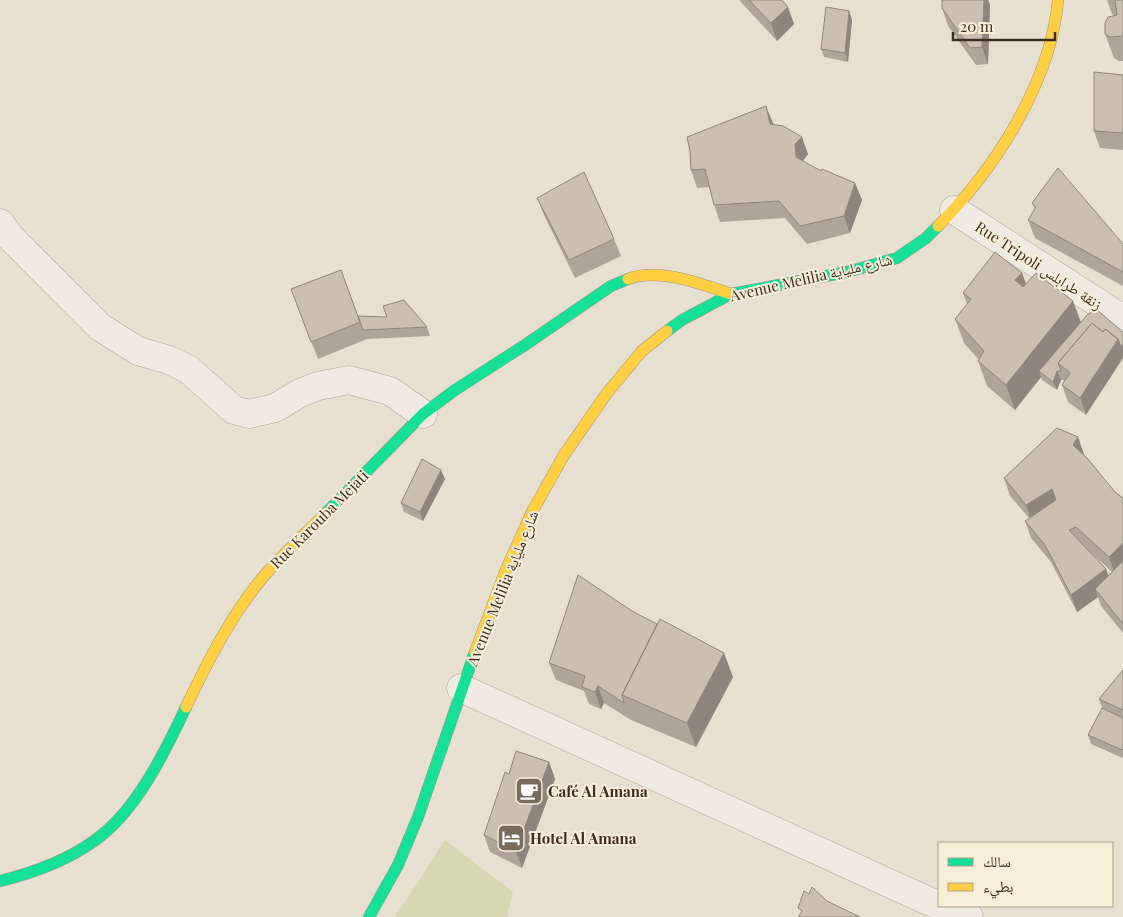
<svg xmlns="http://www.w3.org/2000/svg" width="1123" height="917" font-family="'Playfair Display','Noto Naskh Arabic',serif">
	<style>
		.green { fill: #d6d7b3 }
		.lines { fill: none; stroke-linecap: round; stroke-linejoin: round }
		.street-casing { stroke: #ada599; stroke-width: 29 }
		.fast-casing { stroke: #9c958a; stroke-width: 12 }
		.slow-casing { stroke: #9c958a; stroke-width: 12 }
		.street { stroke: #efebe3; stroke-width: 28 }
		.fast { stroke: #16e098; stroke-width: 11 }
		.slow { stroke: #ffcf43; stroke-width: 11 }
		.wall { fill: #afa499; fill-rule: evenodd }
		.shaded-wall { fill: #8e867d }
		.building { fill: #cbbfb2; stroke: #8e867d }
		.labels { text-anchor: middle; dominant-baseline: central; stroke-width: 4; stroke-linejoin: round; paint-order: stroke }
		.street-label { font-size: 15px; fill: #3d2e20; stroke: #f7eed8 }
		.poi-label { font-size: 15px; font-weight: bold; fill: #3d2e20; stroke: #f7eed8; text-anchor: start }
	</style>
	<rect width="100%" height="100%" fill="#e7e0d1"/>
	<path class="green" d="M445 840 513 892 507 917H395Z"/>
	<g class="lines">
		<g class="street-casing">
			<path id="street" d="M954 210 1123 319
				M0 223 10 237 100 327 138 351 169 360 188 369 234 410 249 414 275 408 300 393 318 386 349 380 390 391 423 414
				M461 688 926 900 969 917"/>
		</g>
		<g class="fast-casing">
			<path id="fast" d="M667 331 682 320 731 294 847 272 897 258 926 238 938 226
				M326 513 423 414 455 390 525 345 611 286 628 279
				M0 881C33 873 66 861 94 841 136 812 165 752 186 707
				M369 917 398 865 418 817 475 652"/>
		</g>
		<g class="slow-casing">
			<path id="slow" d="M938 226C995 169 1051 82 1058 0
				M628 279C658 267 701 284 731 294
				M475 652 505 572 532 512 564 455 607 393 642 351 667 331
				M186 707C208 661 231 615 264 576 283 554 305 534 326 513"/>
		</g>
		<use href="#street" class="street"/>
		<use href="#fast" class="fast"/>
		<use href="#slow" class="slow"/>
	</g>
	<path class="wall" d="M739 0H782L794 24 777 41Z
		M942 0H988L990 5 988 64 976 65 948 26 942 8Z
		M1107 0H1123V61H1119L1114 58 1105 34 1115 16 1112 14Z
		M849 11 852 20 848 62 824 57 821 49Z
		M1123 75V150L1100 148 1094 131Z
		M773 125 808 154 802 161 821 171 855 183 862 200 850 233 807 244 785 218 720 222 714 205 710 187 697 188 691 170Z
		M537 198 614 239 621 256 575 278 544 215Z
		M1032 203 1123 244V286L1035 238 1028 220 1035 209Z
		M341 270 363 330 427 327 430 336 367 339 318 359 291 289Z
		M1022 273 1026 284 1036 273 1086 415 1068 402 1062 385 1064 380H1061L1057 390 1042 380 1041 377 1015 410 987 386 978 361 979 360 964 343 955 319 967 304 963 293Z
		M1078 437 1083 455 1115 492 1123 498V633L1101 606 1098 597 1077 612 1051 562 1031 538 1025 521 1029 518 1010 496 1004 478ZM1088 550 1112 572 1108 575 1106 569Z
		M445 479 423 521 404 512 401 503Z
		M632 611 733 677 696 747 631 720 604 703 601 709 589 704 584 691 556 680 549 663Z
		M1123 670V758L1091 744 1088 735 1102 708 1099 699Z
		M549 762 555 779 522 868 490 852 484 835 509 774Z"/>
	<path class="shaded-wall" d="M984 0H988L990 5 988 64 982 47Z
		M788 7 794 24 777 41 771 23Z
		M849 11 852 20 848 62 845 53Z
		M766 106 773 123 777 142 770 124Z
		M802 137 808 154 802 162 796 157 795 144Z
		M855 183 862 200 850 233 844 216Z
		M1022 273 1031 298 1015 280Z
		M1073 301 1082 325 1039 371 1041 377 1015 410 1006 385Z
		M1118 339 1123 345V358L1086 415 1080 398Z
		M1057 371 1061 380 1057 390 1053 382Z
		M1078 437 1084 454 1079 463 1073 445Z
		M441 470 445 479 423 521 420 512Z
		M1052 489 1058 506 1032 522 1026 505Z
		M1123 543V567L1115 574 1109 557Z
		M1106 569 1112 586 1095 589 1098 597 1077 612 1071 595Z
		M724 653 733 677 696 747 687 723Z
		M598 686 604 703 601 709 595 692Z
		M549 762 555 779 522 868 516 851Z"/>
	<path class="building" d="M749 0H782L788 7 771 23Z
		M942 0H984L982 47 970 48 942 8Z
		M1115 0H1123V36L1110 37 1105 34V23L1108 17 1117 15Z
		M826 7 849 11 845 53 821 49Z
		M1094 72 1123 75V133L1094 131Z
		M766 106 770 124 783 126 802 137 795 144 796 157 821 171 822 169 855 183 844 216 800 226 779 201 714 205 705 169 691 170 690 151 687 137Z
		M1058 168 1123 244V272L1028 220 1036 207 1032 203Z
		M584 172 614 239 569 260 537 198Z
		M995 252 1022 273 1015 280 1023 287 1036 273 1073 301 1006 385 978 361 984 351 955 319 971 299 963 293Z
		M341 270 360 322 311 342 291 289Z
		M404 300 427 327 363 330 358 316 387 317 383 306Z
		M1096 309 1123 332V344L1121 347 1118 339 1105 329 1103 332 1092 323 1058 363 1061 371H1057L1053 382 1039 371 1087 315Z
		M1092 323 1103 332 1105 329 1118 339 1080 398 1062 385 1070 373 1058 363Z
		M1057 428 1078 437 1073 445 1087 458 1115 492 1123 498V543L1109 557 1076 527 1069 530 1106 569 1071 595 1045 545 1025 521 1056 500 1052 489 1026 505 1004 478Z
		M422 459 441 470 420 512 401 503Z
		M1123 561V624L1095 589Z
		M578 575 632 611 657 624 622 695 624 703 598 686 595 692 582 687 585 676 549 663Z
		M660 619 724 653 687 723 622 695Z
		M1123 670V710L1099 699Z
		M1102 708 1123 718V749L1122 750 1088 735Z
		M516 751 549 762 516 851 484 835 505 772 509 774Z
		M812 887 827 901 860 917H798L802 911 798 908 804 891 809 894Z"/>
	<defs>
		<g id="cafe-square" transform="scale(1.4375)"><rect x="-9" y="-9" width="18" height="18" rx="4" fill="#786c5e" stroke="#f7eed8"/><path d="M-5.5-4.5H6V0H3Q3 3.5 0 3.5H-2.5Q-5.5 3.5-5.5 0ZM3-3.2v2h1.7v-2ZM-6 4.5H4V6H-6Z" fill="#fff"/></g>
		<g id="hotel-square" transform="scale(1.4375)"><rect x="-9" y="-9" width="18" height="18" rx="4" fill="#786c5e" stroke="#f7eed8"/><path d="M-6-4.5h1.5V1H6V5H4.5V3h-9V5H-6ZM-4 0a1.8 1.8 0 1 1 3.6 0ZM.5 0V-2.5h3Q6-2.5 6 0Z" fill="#fff"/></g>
	</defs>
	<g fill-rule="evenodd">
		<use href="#cafe-square" x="529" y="791"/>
		<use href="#hotel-square" x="511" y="838"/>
	</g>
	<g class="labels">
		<g class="street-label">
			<text transform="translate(1039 265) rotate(33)">Rue Tripoli زنقة طرابلس</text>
			<text transform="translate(811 277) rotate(-13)">Avenue Melilia شارع ملياية</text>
			<text transform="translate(319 519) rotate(-45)">Rue Karouba Mejati</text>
			<text transform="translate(502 588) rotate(-68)">Avenue Melilia شارع ملياية</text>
		</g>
		<g class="poi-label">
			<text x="548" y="791">Café Al Amana</text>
			<text x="530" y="838">Hotel Al Amana</text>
		</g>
	</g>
	<rect x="938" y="842" width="175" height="65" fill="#f7eed8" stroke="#ada18e"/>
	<rect x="948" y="858" width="25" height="8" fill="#16e098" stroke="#ada18e"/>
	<text x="983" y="867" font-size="15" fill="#3d2e20">سالك</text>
	<rect x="948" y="883" width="25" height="8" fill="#ffcf43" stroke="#ada18e"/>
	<text x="983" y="892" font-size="15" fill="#3d2e20">بطيء</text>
	<path d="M953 32v8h102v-8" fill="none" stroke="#3d2e20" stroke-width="2.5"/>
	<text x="960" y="32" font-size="15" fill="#3d2e20" stroke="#f7eed8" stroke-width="4" paint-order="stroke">20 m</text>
</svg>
